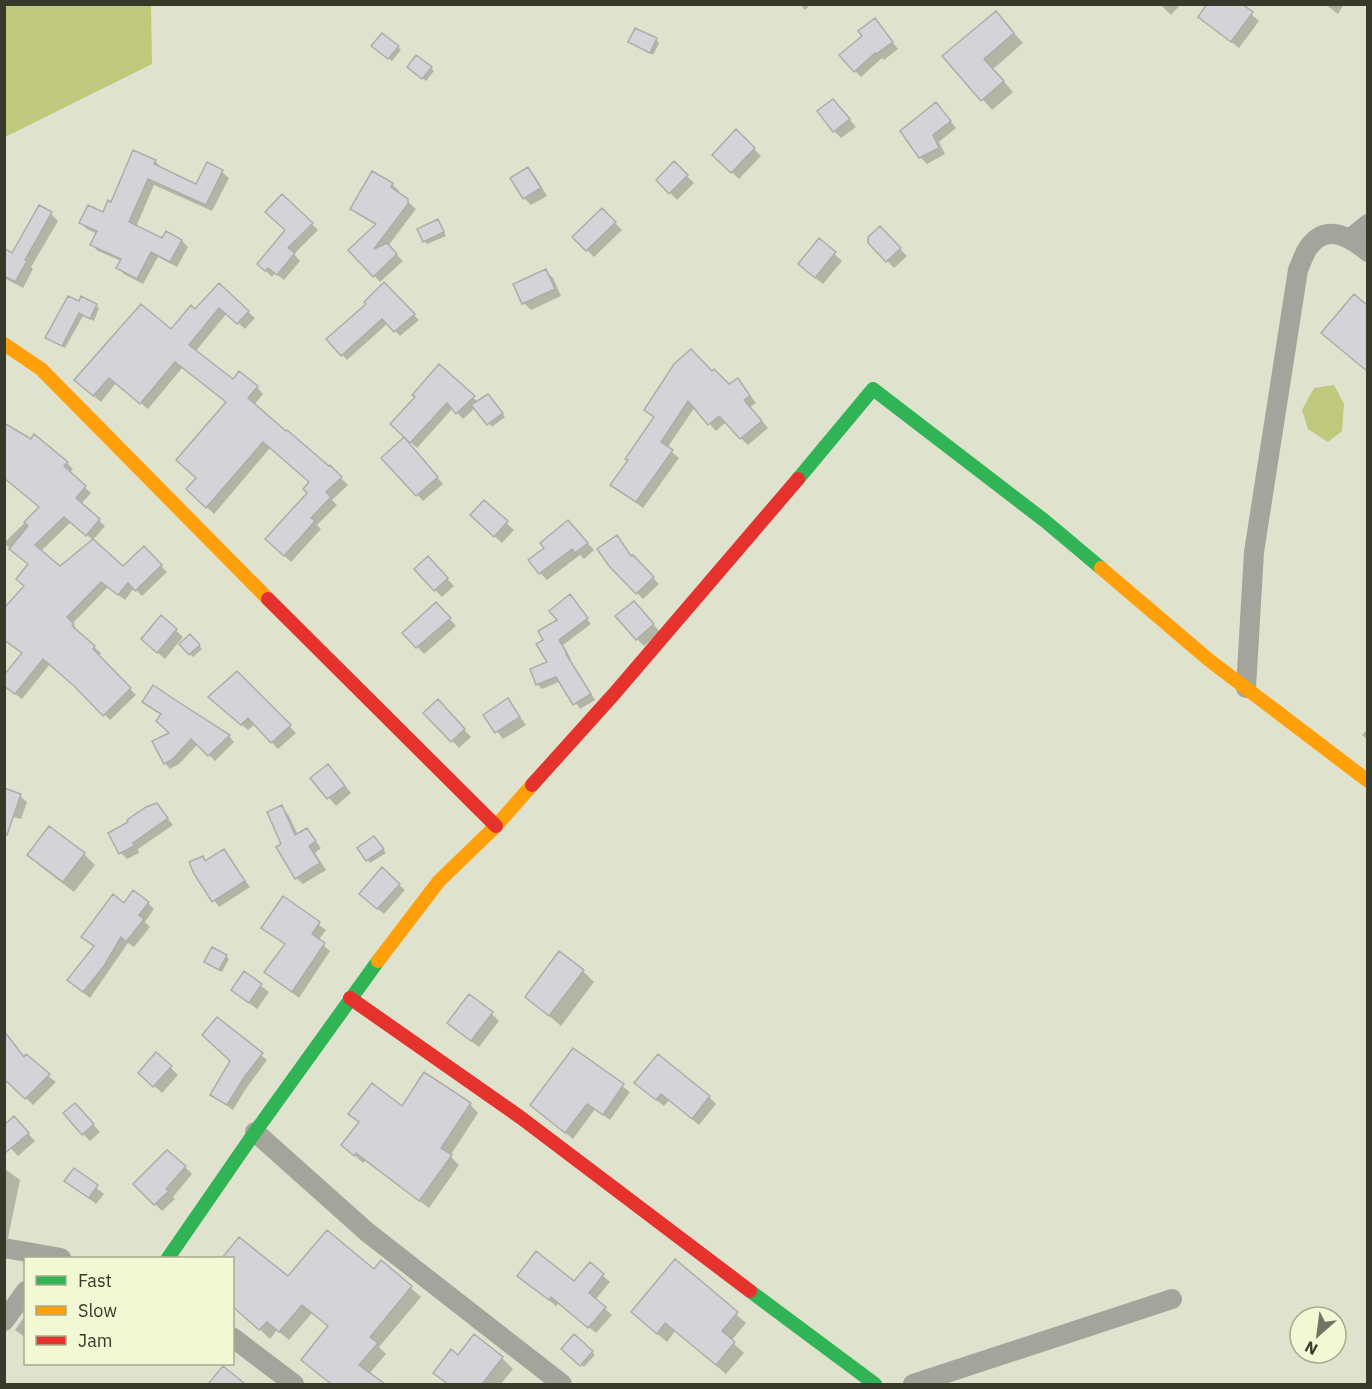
<svg xmlns="http://www.w3.org/2000/svg" width="1372" height="1389" font-family="'IBM Plex Sans',sans-serif">
	<style>
		.water { fill: #bfc87d }
		.shadow { fill: #0003 }
		.building { fill: #d4d4d8; stroke: #abadaa; stroke-width: 1.5 }
		.lines { fill: none; stroke-linecap: round; stroke-linejoin: round }
		.street { stroke: #a3a49b; stroke-width: 20 }
		.fast { stroke: #30b455; stroke-width: 14 }
		.slow { stroke: #ff9f0a; stroke-width: 14 }
		.jam { stroke: #e5322d; stroke-width: 14 }
	</style>
	<rect width="100%" height="100%" fill="#dfe3ce"/>
	<path class="water" d="M5 4 151 5 152 64 5 137Z
		M1334 385 1344 404 1342 431 1328 442 1308 429 1302 410 1314 388Z"/>
	<path class="shadow" d="M800 4H811L805 10Z
		M1160 4H1181L1171 15Z
		M1240 4 1259 21 1239 48 1200 17Z
		M1325 4H1344L1338 14Z
		M996 13 1023 43 993 69 1013 92 992 110 945 56Z
		M880 26 898 49 884 60 882 58 861 77 855 71Z
		M656 39 659 43 653 55 630 42Z
		M398 47 401 50 392 61 376 49Z
		M431 68 434 71 426 81 412 70Z
		M840 108 856 127 841 138 834 131Z
		M942 111 956 128 939 142 945 154 927 164 920 157Z
		M736 131 761 156 739 179 714 155Z
		M155 161 161 167V169L196 186 208 164 222 172 229 178 212 211 154 185 136 227 162 240 167 233 182 241 188 247 177 267 158 257 143 284 124 274 118 268 121 261 98 251 92 245 97 234 87 229 81 223 104 214Z
		M674 163 694 183 677 200 658 180Z
		M528 169 535 176 547 196 531 205 524 198Z
		M372 173 392 184 399 191 398 193 416 209 388 246 403 261 380 282 350 250 376 225 359 215 352 209Z
		M282 196 318 230 294 254 300 261 284 280 275 273 272 277 259 264 286 230Z
		M602 210 622 230 594 257 574 237Z
		M51 214 58 221 31 267 33 269 23 288 4 278V250L13 255Z
		M438 221 446 236 427 244 424 241Z
		M880 228 907 256 894 268 867 240Z
		M819 240 842 261 823 284 807 271Z
		M545 270 553 278 561 296 531 310 524 303Z
		M384 284 419 320 400 336 388 323 347 360 328 339 368 304Z
		M219 285 255 318 245 329 227 313 195 352 233 381 257 387 263 394 254 405 330 467 348 485 332 500 337 505 317 525 321 529 291 562 274 546 309 493 311 483 270 448 214 514 188 489 198 478 227 403 182 368 148 409 116 383 101 402 83 387 171 331 195 311Z
		M80 303 96 305 99 308 94 321 83 316 65 348 47 338Z
		M439 366 478 402 491 399 505 417 492 427 475 408 463 419 453 408 417 448 406 438 405 439 443 484 423 501 383 458 405 437 417 398Z
		M712 373 729 386 737 380 744 387 756 403 750 407 768 428 748 445 725 423 716 431 695 407 667 448 679 458 643 508 612 485 655 418 646 410Z
		M67 463 73 469 69 473 91 493 81 504 105 526 93 540 71 522 40 552 60 568H123L144 548 167 572 142 596 134 588 125 600 108 587 72 624 79 631 78 633 101 653 98 656 136 695 110 720 81 690 50 664 22 699 7 688 23 654 4 640 25 586 29 565 4 543V540L6 541 41 507 26 495Z
		M484 502 514 530 502 543 479 522Z
		M575 529 594 550 584 559 580 555 547 580 540 573Z
		M617 537 633 557 659 584 643 599 610 565Z
		M435 566 454 586 442 597 435 590Z
		M574 601 591 624 563 645 571 659 570 660 595 700 580 709 561 681 542 689 537 684 549 663 545 640Z
		M641 610 660 632 644 646 637 639Z
		M443 611 456 626 424 654 404 633Z
		M161 617 183 637 165 659 150 646Z
		M190 636 202 649 193 657 181 644Z
		M237 673 296 733 278 749 255 724 248 730 217 703Z
		M157 689 229 736 234 742 215 761 198 744 179 764 170 769 165 763 171 733 162 715 144 702Z
		M508 700 526 725 503 739 485 715Z
		M438 702 471 737 459 748 425 713Z
		M1368 729V740L1362 735Z
		M335 773 351 793 336 806 312 778Z
		M20 796 27 802 21 819 13 817Z
		M281 807 288 814 298 835 307 830 321 848 315 853 326 870 303 884 296 878 283 844Z
		M162 811 173 825 138 849 139 853 127 859 121 853 110 833Z
		M377 841 386 853 370 863 359 848Z
		M224 851 250 887 219 907 195 873 203 858 207 862Z
		M84 854 95 865 74 892 40 866 29 855Z
		M399 885 405 890 384 914 366 899Z
		M283 898 326 930 318 941 330 951 299 998 266 972 285 945 263 928Z
		M148 903 154 909 145 922 150 927 134 947 128 943 90 998 76 987 95 947 83 937 124 905Z
		M226 956 229 959 222 972 205 962Z
		M583 971 594 982 561 1026 527 997Z
		M244 973 269 992 257 1009 233 990Z
		M492 1014 499 1021 479 1047 456 1030Z
		M217 1019 267 1060 245 1090 233 1110 212 1095 232 1061Z
		M4 1030 25 1058 56 1082 33 1105 5 1077Z
		M573 1050 630 1092 610 1120 595 1109 573 1139 539 1111Z
		M157 1054 178 1075 162 1093 140 1073Z
		M643 1090 709 1097 716 1104 699 1125 669 1100 664 1106Z
		M470 1104 478 1113 450 1156 459 1165 429 1208 365 1161 363 1163 343 1145 360 1123 350 1114 402 1108Z
		M75 1105 100 1132 90 1141 83 1134Z
		M21 1126 35 1141 18 1156 4 1141Z
		M185 1167 192 1174 173 1197 175 1199 162 1211 135 1184Z
		M5 1169 20 1180 8 1238H4Z
		M74 1170 104 1194 96 1204 66 1181Z
		M240 1239 288 1278 374 1271 381 1262 421 1297 379 1347 386 1354 369 1374 383 1384H331L303 1360 329 1327 312 1313 289 1340 277 1330 270 1339 250 1320 232 1258H224Z
		M675 1261 746 1323 731 1341 744 1353 726 1374 675 1331 667 1342 642 1321Z
		M590 1264 610 1282 595 1300 612 1315 596 1333 559 1303 556 1306 526 1282 574 1283Z
		M24 1317H26V1338L15 1330Z
		M574 1336 595 1355 584 1367 566 1352Z
		M458 1357 502 1358 513 1369 501 1384H447L435 1373Z"/>
	<path class="building" d="M1207 4H1242L1253 12 1231 42 1198 17Z
		M996 11 1014 33 984 59 1004 81 981 101 942 56Z
		M875 18 893 42 876 54 875 53 854 72 839 55 862 36 858 31Z
		M635 28 657 38 650 53 628 42Z
		M382 33 399 46 388 59 371 46Z
		M416 55 432 67 422 79 407 67Z
		M833 99 850 119 833 132 817 111Z
		M936 102 951 121 933 135 939 148 919 158 900 131Z
		M736 129 755 148 731 173 712 155Z
		M133 150 156 160 154 164 196 184 207 162 223 170 206 205 148 179 129 222 162 238 166 231 182 240 170 262 151 252 137 279 116 268 121 259 90 245 97 231 79 223 88 205 103 212 108 200 111 202Z
		M674 161 688 175 669 194 656 180Z
		M528 167 541 188 523 199 510 178Z
		M372 171 393 183 391 187 408 199V204L374 249 387 243 397 254 373 277 348 250 376 224 350 209Z
		M282 194 313 223 288 248 295 253 277 275 268 268 265 271 257 264 285 230 265 212Z
		M39 205 52 212 25 260 27 261 15 282 4 276V248L12 253Z
		M602 208 616 222 586 251 572 237Z
		M438 219 444 232 423 242 417 229Z
		M880 226 901 248 886 262 868 243V237Z
		M819 238 836 252 815 278 798 264Z
		M546 269 555 289 522 304 513 284Z
		M384 282 415 314 394 332 382 319 341 356 326 339 366 304 364 302Z
		M219 283 249 311 237 324 219 308 189 345 233 379 239 371 258 386 248 398 286 431 287 430 329 466 330 465 342 477 326 492 331 497 311 518 315 521 284 556 265 539 307 493 303 489 309 482 263 442 206 508 186 489 196 478 176 460 226 402 175 362 140 404 109 378 93 396 74 380 141 304 171 329 191 305 195 309Z
		M1354 294 1368 306V372L1321 333Z
		M68 296 79 301 81 296 97 304 90 319 79 313 62 346 45 338Z
		M691 349 712 371 714 369 729 384 738 378 750 396 744 400 762 421 740 439 720 417H718L708 425 688 401 661 442 673 450 636 502 610 485 628 460 625 459 654 417 644 410 674 364Z
		M439 364 475 396 456 414 447 403 410 443 404 437 438 477 416 496 381 458 404 437 390 424 415 397 412 395Z
		M488 394 503 413 487 425 471 405Z
		M4 423 31 439 34 434 68 462 64 466 86 486 76 498 100 519 86 536 64 517 35 545 60 566 93 539 123 566 144 546 162 565 135 591 128 583 118 595 101 582 67 617 74 624 72 626 95 646 93 649 131 688 103 716 74 686 43 659 15 694 4 686V675L22 653 4 640V608L24 586 16 579 28 564 9 549 28 526 24 522 39 507 4 478Z
		M484 500 508 521 494 537 470 515Z
		M568 520 588 543 575 553 572 549 539 574 528 560 544 548 540 543Z
		M617 535 631 556 633 555 654 577 636 594 609 566 597 549Z
		M428 556 448 578 434 591 414 569Z
		M570 594 588 618 559 640 567 653 566 654 591 694 573 705 556 677 536 685 530 669 547 662 536 644 543 640 538 631 557 620 549 611Z
		M634 601 654 624 636 640 615 616Z
		M436 602 451 618 416 648 402 633Z
		M161 615 177 629 157 653 141 639Z
		M190 634 200 645 189 655 179 644Z
		M237 671 291 725 271 743 248 718 241 725 208 697Z
		M153 685 180 703 230 735 208 756 191 739 173 759 164 764 152 741 169 733 156 721 161 714 142 702Z
		M508 698 520 717 495 733 483 715Z
		M438 699 465 729 451 742 423 713Z
		M328 764 345 786 327 799 310 778Z
		M4 788 21 794 7 835H4Z
		M157 803 168 818 133 843 134 846 119 854 108 833 128 822 127 820 146 807Z
		M282 805 295 835 307 828 316 841 309 846 320 863 295 879 276 847 281 844 267 812Z
		M49 826 85 853 63 882 27 855Z
		M374 836 384 849 366 861 357 848Z
		M224 849 245 881 212 902 194 874 189 862 203 856 205 861Z
		M382 867 400 884 377 909 359 894Z
		M133 890 149 902 139 915 144 919 126 942 121 937 104 966 83 992 67 980 94 946 81 937 113 894 124 903Z
		M283 896 320 922 312 934 325 943 292 992 264 972 285 944 261 928Z
		M212 947 227 955 219 970 204 962Z
		M559 951 584 970 549 1016 525 997Z
		M244 971 262 984 249 1003 231 990Z
		M469 994 493 1012 471 1041 447 1023Z
		M217 1017 263 1053 245 1076 227 1105 210 1095 230 1061 202 1035Z
		M4 1031 24 1057 26 1054 50 1074 25 1099 4 1079Z
		M573 1048 624 1084 603 1115 587 1104 565 1133 530 1105Z
		M156 1052 172 1066 153 1087 138 1073Z
		M658 1054 710 1096 692 1119 661 1094 656 1100 634 1083Z
		M424 1072 471 1103 441 1148 452 1155 419 1201 356 1153 354 1156 341 1145 359 1122 348 1114 372 1083 402 1106Z
		M75 1103 94 1124 82 1135 63 1113Z
		M14 1116 29 1133 4 1154V1125Z
		M167 1150 186 1166 166 1189 169 1191 154 1205 133 1184Z
		M74 1168 98 1185 89 1198 64 1181Z
		M327 1230 374 1269 381 1260 412 1286 370 1337 378 1343 359 1365 385 1384H331L301 1360 328 1326 302 1305 279 1332 267 1322 259 1330 232 1306V1258H222L239 1237 288 1276Z
		M536 1251 574 1281 590 1262 604 1274 589 1293 606 1307 588 1328 551 1297 549 1300 517 1276Z
		M675 1259 738 1312 722 1331 735 1342 716 1365 665 1323 657 1334 631 1312Z
		M474 1334 503 1357 482 1384H448L433 1373 451 1349 458 1355Z
		M574 1334 593 1351 580 1366 561 1349Z
		M223 1366 245 1384H208Z"/>
	<g class="lines">
		<path class="street" d="M1351 238 1368 224
			M1246 688 1254 552 1298 270C1301 263 1304 254 1308 248 1326 222 1350 237 1368 252
			M255 1132 367 1232 562 1384
			M4 1248 61 1258
			M4 1321 26 1291
			M232 1337 294 1384
			M913 1384 1172 1299"/>
		<path class="fast" d="M798 479 873 389 1045 521 1101 568
			M168 1258 255 1132 378 961
			M750 1291 875 1384"/>
		<path class="slow" d="M4 344 41 369 268 599
			M1101 568 1209 660 1368 781
			M378 961 439 881 496 826 532 785"/>
		<path class="jam" d="M268 599 496 826
			M532 785 614 694 798 479
			M350 998 520 1117 750 1291"/>
	</g>
	<rect width="1372" height="1389" fill="none" stroke="#37392a" stroke-width="12"/>
	<rect x="24" y="1257" width="210" height="108" fill="#f2f8d3" stroke="#a7ac8f" stroke-width="1.5"/>
	<rect x="36" y="1276" width="30" height="9" fill="#30b455" stroke="#a7ac8f" stroke-width="1.5"/>
	<text x="78" y="1287" font-size="18" fill="#37392a">Fast</text>
	<rect x="36" y="1306" width="30" height="9" fill="#ff9f0a" stroke="#a7ac8f" stroke-width="1.5"/>
	<text x="78" y="1317" font-size="18" fill="#37392a">Slow</text>
	<rect x="36" y="1336" width="30" height="9" fill="#e5322d" stroke="#a7ac8f" stroke-width="1.5"/>
	<text x="78" y="1347" font-size="18" fill="#37392a">Jam</text>
	<g transform="translate(1318 1335) rotate(208)"><circle r="28" fill="#f2f8d3" stroke="#a7ac8f" stroke-width="1.5"/>
	<path d="M0-4.5L10 22L0 15L-10 22Z" fill="#727463"/>
	<text y="-9" font-size="16" font-weight="bold" text-anchor="middle" fill="#37392a">N</text>
	</g>
</svg>
